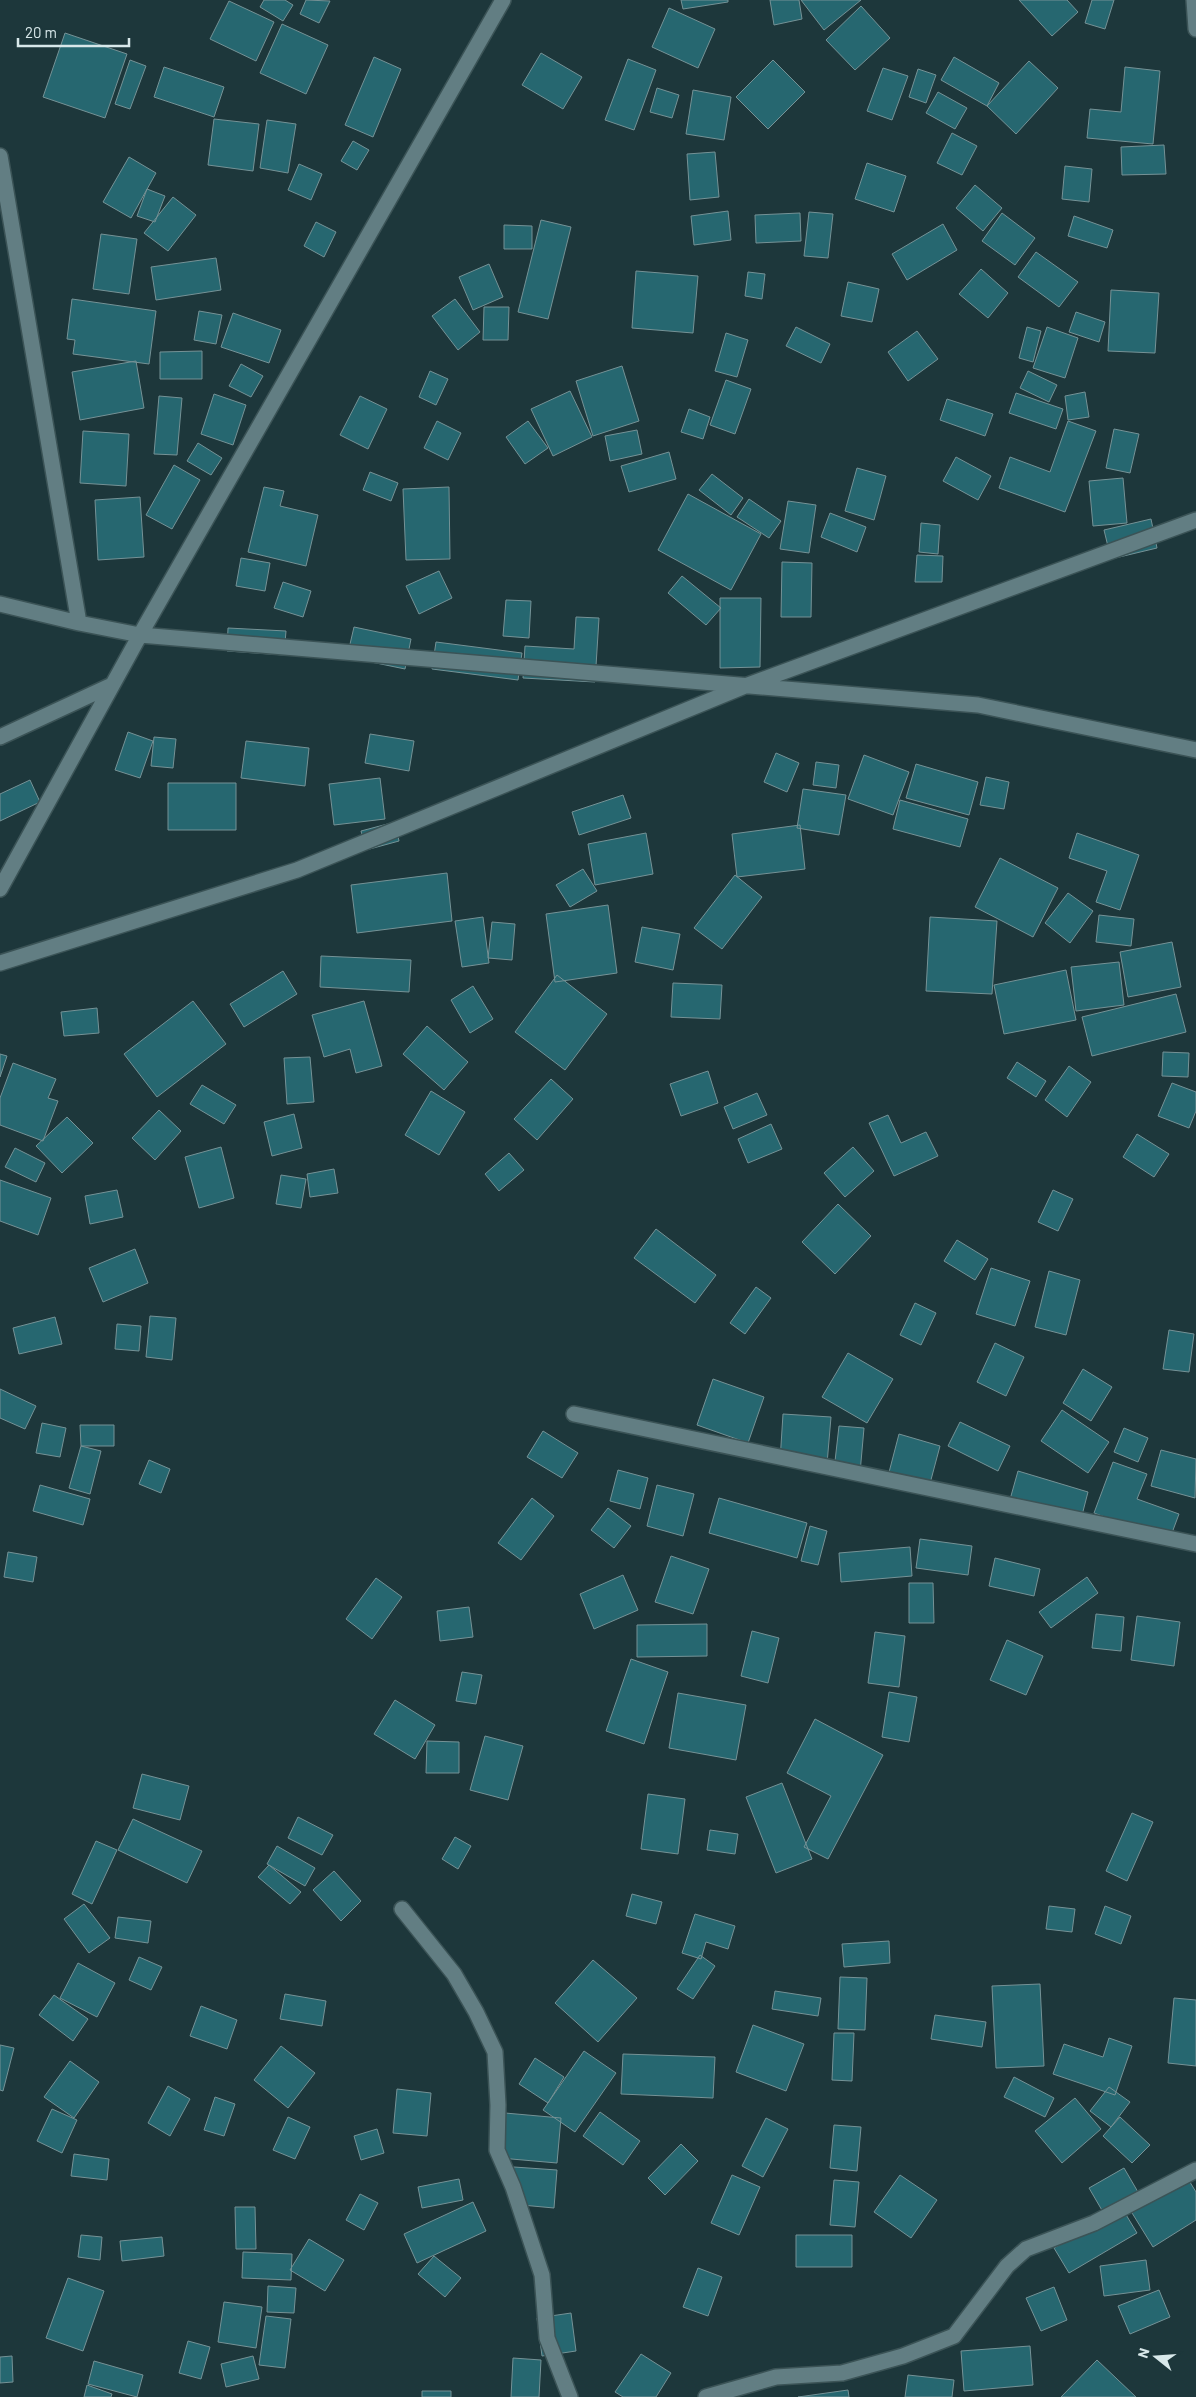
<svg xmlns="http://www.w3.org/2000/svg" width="1196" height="2397" font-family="Barlow,sans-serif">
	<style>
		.building { fill: #266770; stroke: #759296 }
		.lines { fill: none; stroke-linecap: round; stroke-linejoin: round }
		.minor-casing { stroke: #3b5356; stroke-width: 18 }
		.minor { stroke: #627e83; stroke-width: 15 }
	</style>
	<rect width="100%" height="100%" fill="#1d373b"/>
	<path class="building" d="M264 0H285L293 5 283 21 260 7Z
		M306 0 330 1 319 23 300 14Z
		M681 0H728V2L683 9Z
		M770 0H799L802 19 774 25Z
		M801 0H861L824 30Z
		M1019 0H1067L1078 12 1052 36Z
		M1092 0H1114L1105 29 1085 23Z
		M229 1 274 22 256 61 210 39Z
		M861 6 890 38 855 70 826 40Z
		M669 8 715 29 698 68 652 47Z
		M282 24 328 45 306 94 260 73Z
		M65 33 127 54 105 118 43 97Z
		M541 53 582 77 563 109 522 85Z
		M374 57 401 69 373 137 345 125Z
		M954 57 999 83 987 106 941 80Z
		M628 59 656 70 634 130 605 120Z
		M130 60 146 66 130 109 115 104Z
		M773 60 805 92 768 129 736 97Z
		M1029 61 1058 88 1016 134 987 106Z
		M164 67 224 87 214 117 154 97Z
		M1125 67 1160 71 1153 144 1087 138 1090 109 1121 112Z
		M883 68 908 76 892 120 867 111Z
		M918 69 936 75 926 103 909 97Z
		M657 88 679 95 672 118 650 112Z
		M693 90 731 97 724 140 686 134Z
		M938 92 967 108 955 129 926 113Z
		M214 119 259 124 253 171 208 165Z
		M267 120 296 124 288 173 260 168Z
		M952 133 977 146 962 175 937 163Z
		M353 141 369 150 357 170 341 161Z
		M1164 145 1166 174 1122 175 1121 147Z
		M715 152 719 197 690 200 687 154Z
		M129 157 156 173 131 218 103 202Z
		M867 163 906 176 894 212 855 199Z
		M299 164 322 174 311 200 288 190Z
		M1065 166 1092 169 1089 202 1062 199Z
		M975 185 1002 208 983 231 956 208Z
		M147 189 165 196 155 222 137 216Z
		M173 197 196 215 168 251 144 233Z
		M728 211 731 240 694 245 691 216Z
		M809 212 833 214 828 258 804 256Z
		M800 213 801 241 756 243 755 215Z
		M1002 213 1035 238 1015 265 982 241Z
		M1074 216 1113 230 1107 248 1068 236Z
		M541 220 571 227 548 319 518 312Z
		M316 222 336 232 324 257 304 246Z
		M943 224 957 250 907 280 892 254Z
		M504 225 532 226V249H504Z
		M101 234 137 239 129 294 93 289Z
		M1036 252 1078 282 1059 307 1018 277Z
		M216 258 221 290 156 300 151 267Z
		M489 264 503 297 473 310 459 277Z
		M981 269 1008 293 988 318 959 294Z
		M636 271 698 276 693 333 632 328Z
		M748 272 765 274 762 299 745 296Z
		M848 282 879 289 872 322 841 316Z
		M1111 290 1159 293 1155 353 1108 351Z
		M72 299 156 311 149 364 73 354 75 340 67 339Z
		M455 299 480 332 458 350 432 316Z
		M484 307H509L508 340H483Z
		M199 311 222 315 216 344 194 340Z
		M1076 312 1105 322 1099 342 1069 332Z
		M233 313 281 330 269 363 221 347Z
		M796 327 830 344 821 363 786 346Z
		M1027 327 1041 331 1033 362 1019 358Z
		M1047 327 1078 338 1065 378 1033 368Z
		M917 331 938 359 908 381 888 352Z
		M726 333 748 340 737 377 715 371Z
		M202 351V379H160V352Z
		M136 361 144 408 80 420 72 372Z
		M241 364 263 376 251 397 229 386Z
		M622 366 639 421 593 436 576 381Z
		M430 371 448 379 436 405 419 397Z
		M1028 371 1057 385 1049 402 1020 388Z
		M726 380 751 389 735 434 710 425Z
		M570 391 592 437 553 456 531 409Z
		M1085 392 1089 417 1068 420 1065 396Z
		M1016 393 1063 409 1056 429 1009 413Z
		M214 394 246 405 233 445 201 434Z
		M159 396 182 398 177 455 154 454Z
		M360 396 387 409 368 449 340 435Z
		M947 399 993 414 985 436 940 420Z
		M689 409 710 417 703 439 681 432Z
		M437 421 461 433 448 460 424 448Z
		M528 421 548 448 525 464 506 437Z
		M1068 421 1096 431 1065 512 999 488 1010 457 1050 472Z
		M1114 429 1139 434 1130 473 1106 468Z
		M637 430 642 454 610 461 605 436Z
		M83 431 129 434 126 486 80 483Z
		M198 443 222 458 211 475 187 461Z
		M669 452 676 479 629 492 621 466Z
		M956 457 991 476 978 500 943 481Z
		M174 465 200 480 172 529 146 515Z
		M857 468 886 476 874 520 845 511Z
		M370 472 398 483 391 501 363 490Z
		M712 474 743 498 731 515 699 490Z
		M1123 478 1127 523 1093 526 1089 481Z
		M264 487 284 491 280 506 318 515 306 566 248 552Z
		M449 487 450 559 406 560 403 489Z
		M688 494 761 534 731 590 658 550Z
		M140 497 144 557 98 560 95 500Z
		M749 499 781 521 769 538 737 517Z
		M788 501 816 505 809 553 780 549Z
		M830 513 866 527 857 552 821 537Z
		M1151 519 1157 548 1111 559 1104 530Z
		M921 523 940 525 938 554 919 552Z
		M917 555 943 556 942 582H915Z
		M241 558 270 563 265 591 236 586Z
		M782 562 812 563 811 617H781Z
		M439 571 452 598 419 614 406 586Z
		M682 576 721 608 706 625 668 593Z
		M283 582 311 591 303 617 274 608Z
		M720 598H761L760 667 720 668Z
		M506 600 531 601 529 638 503 636Z
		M576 617 599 618 595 682 523 678 525 646 574 649Z
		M354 627 411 639 405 669 347 657Z
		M228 628 286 631 284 655 227 651Z
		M436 642 522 653 518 680 432 669Z
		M128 732 153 741 140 778 115 770Z
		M370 734 414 741 409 771 365 763Z
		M154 737 176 739 173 768 151 766Z
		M246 741 309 748 305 786 241 778Z
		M776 753 799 763 787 792 764 782Z
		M864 755 909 772 893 815 848 799Z
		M816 762 839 765 836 788 813 785Z
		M916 764 978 782 969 815 906 798Z
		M986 777 1009 782 1004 809 980 805Z
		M380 778 385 819 334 825 329 784Z
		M30 780 40 802 0 821V794Z
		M168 783H236V830H168Z
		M803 789 846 795 839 835 797 828Z
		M623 795 631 818 579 835 572 812Z
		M900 800 968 819 960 847 893 829Z
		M395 822 399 841 366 850 361 831Z
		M800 825 805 869 737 877 732 834Z
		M646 833 653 874 595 885 588 844Z
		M1077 833 1139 855 1120 910 1096 902 1107 871 1069 858Z
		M1000 858 1058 888 1033 937 975 907Z
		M583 869 597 891 570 907 556 885Z
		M447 873 452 921 357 933 351 885Z
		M735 875 762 897 722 949 694 928Z
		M1068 893 1093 911 1070 943 1045 923Z
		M608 905 617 973 555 982 546 914Z
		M1099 915 1134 919 1131 946 1096 942Z
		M483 917 489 963 462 967 455 921Z
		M930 917 997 921 992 994 926 991Z
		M492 922 515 924 512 960 488 958Z
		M642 927 680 934 673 970 635 962Z
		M1172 942 1181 987 1128 997 1120 952Z
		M321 956 411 960 409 992 320 987Z
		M1119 962 1124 1005 1076 1011 1071 967Z
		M1066 970 1076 1020 1004 1034 994 985Z
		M283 971 297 994 244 1027 230 1004Z
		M557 975 607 1014 565 1070 515 1032Z
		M673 983 722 985 720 1019 671 1017Z
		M473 986 493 1019 470 1033 451 1000Z
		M1176 994 1186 1032 1092 1056 1082 1017Z
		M193 1001 226 1044 157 1097 124 1054Z
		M364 1001 382 1066 356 1073 350 1049 324 1057 312 1015Z
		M97 1008 99 1033 64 1036 61 1012Z
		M427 1026 468 1062 444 1090 403 1054Z
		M1163 1052 1189 1053 1188 1077 1162 1076Z
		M0 1054 7 1056 0 1077Z
		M310 1057 314 1102 287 1104 284 1058Z
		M1017 1062 1046 1081 1036 1097 1007 1078Z
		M13 1063 56 1079 48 1098 58 1101 43 1141 0 1125V1098Z
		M1069 1066 1091 1082 1067 1117 1045 1100Z
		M708 1071 718 1103 681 1116 670 1084Z
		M551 1079 573 1099 537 1140 514 1119Z
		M1172 1083 1196 1092V1111L1189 1128 1158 1116Z
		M202 1085 236 1105 224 1124 190 1104Z
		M431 1091 465 1112 439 1155 405 1135Z
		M757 1093 767 1115 733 1129 724 1107Z
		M159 1110 181 1131 155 1160 132 1138Z
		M294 1114 302 1148 272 1156 264 1122Z
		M888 1115 901 1143 926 1132 938 1156 894 1176 869 1123Z
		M67 1117 93 1143 62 1173 36 1146Z
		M771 1124 782 1149 748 1163 738 1139Z
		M1137 1134 1169 1154 1154 1177 1123 1157Z
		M221 1147 234 1198 199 1208 185 1157Z
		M853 1147 874 1171 845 1197 824 1173Z
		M15 1148 45 1163 36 1182 5 1167Z
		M509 1153 524 1170 499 1191 485 1174Z
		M334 1169 338 1193 310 1197 307 1174Z
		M281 1175 306 1179 301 1208 276 1204Z
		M0 1180 51 1198 38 1235 0 1221Z
		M117 1190 123 1217 90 1224 85 1196Z
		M1053 1190 1073 1199 1058 1231 1038 1222Z
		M838 1204 871 1236 835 1274 802 1242Z
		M656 1229 716 1275 695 1303 634 1258Z
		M957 1240 988 1259 975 1280 944 1261Z
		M135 1249 148 1283 103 1302 89 1268Z
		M991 1268 1030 1281 1015 1326 976 1314Z
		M1049 1271 1080 1280 1066 1335 1035 1327Z
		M756 1287 771 1298 745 1334 730 1323Z
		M915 1303 936 1313 921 1345 900 1335Z
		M150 1316 176 1318 172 1360 146 1357Z
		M55 1317 62 1344 19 1354 13 1328Z
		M117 1324 141 1326 139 1351 115 1349Z
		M1169 1330 1194 1334 1189 1372 1163 1369Z
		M995 1343 1024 1357 1006 1396 977 1382Z
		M848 1353 893 1379 867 1423 822 1397Z
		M1083 1369 1112 1387 1091 1421 1063 1403Z
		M713 1379 764 1397 748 1443 697 1425Z
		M0 1389 36 1406 25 1429 0 1418Z
		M1062 1410 1109 1442 1088 1473 1041 1441Z
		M783 1414 831 1417 827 1464 780 1461Z
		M960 1422 1010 1446 998 1471 948 1446Z
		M42 1423 66 1428 60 1457 36 1453Z
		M80 1425H114V1446H81Z
		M839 1426 864 1428 860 1473 834 1470Z
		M1124 1428 1148 1438 1138 1462 1114 1452Z
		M543 1431 578 1453 562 1478 527 1457Z
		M899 1434 940 1446 928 1491 887 1480Z
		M81 1446 101 1451 90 1494 69 1488Z
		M1161 1450 1196 1459 1195 1498 1151 1486Z
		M149 1460 170 1469 161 1493 139 1484Z
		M1113 1462 1147 1474 1137 1499 1179 1514 1169 1541 1094 1513Z
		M618 1470 648 1478 640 1509 610 1501Z
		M1018 1471 1088 1492 1080 1523 1009 1503Z
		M40 1485 90 1499 83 1525 33 1511Z
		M657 1485 694 1494 683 1536 647 1526Z
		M532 1498 554 1516 521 1560 498 1543Z
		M719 1498 807 1523 797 1558 709 1533Z
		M608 1508 631 1526 614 1548 591 1530Z
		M810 1526 827 1531 818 1565 801 1561Z
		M920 1539 972 1546 968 1575 916 1568Z
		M910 1547 912 1576 841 1582 839 1553Z
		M8 1552 37 1557 33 1582 4 1577Z
		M671 1556 709 1569 693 1614 655 1602Z
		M995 1558 1040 1569 1034 1596 989 1586Z
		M623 1575 638 1610 594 1629 580 1594Z
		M1087 1577 1098 1593 1051 1628 1039 1612Z
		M376 1578 402 1597 372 1639 346 1619Z
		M909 1583H933L934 1623H909Z
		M469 1607 473 1637 440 1641 437 1611Z
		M1096 1614 1124 1617 1121 1651 1092 1648Z
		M1137 1616 1180 1622 1174 1666 1131 1660Z
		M707 1624V1656L637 1657V1625Z
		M752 1631 779 1638 768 1683 741 1676Z
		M875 1632 905 1636 899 1687 868 1683Z
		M1007 1640 1043 1656 1026 1695 990 1680Z
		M631 1659 668 1672 644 1744 606 1731Z
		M462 1672 482 1675 476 1704 456 1701Z
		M889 1692 917 1697 909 1742 882 1737Z
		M678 1693 746 1705 736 1760 669 1748Z
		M395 1700 435 1725 415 1759 374 1734Z
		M815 1719 883 1755 828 1859 804 1847 831 1796 787 1773Z
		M485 1736 523 1746 508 1800 470 1790Z
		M427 1741 459 1742V1773H426Z
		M142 1774 189 1786 180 1820 133 1808Z
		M782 1783 812 1859 776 1873 746 1797Z
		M648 1794 685 1799 678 1854 641 1849Z
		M1132 1813 1153 1822 1127 1881 1106 1871Z
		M298 1817 333 1835 322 1855 288 1838Z
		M133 1819 202 1851 187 1883 118 1850Z
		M710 1830 738 1834 735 1854 707 1850Z
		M455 1837 471 1846 458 1869 442 1859Z
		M96 1841 117 1850 92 1904 72 1894Z
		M277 1846 315 1868 305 1886 267 1864Z
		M269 1865 301 1892 290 1904 258 1877Z
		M334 1871 361 1901 341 1921 313 1890Z
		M632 1894 662 1902 656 1924 626 1916Z
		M84 1904 110 1938 89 1953 64 1919Z
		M1049 1906 1075 1909 1072 1932 1046 1929Z
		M1105 1906 1131 1916 1121 1944 1095 1934Z
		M695 1914 735 1926 728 1949 706 1942 701 1959 682 1953Z
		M118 1917 151 1921 148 1943 115 1938Z
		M889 1941 890 1963 844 1967 842 1944Z
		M700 1955 715 1966 693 1999 677 1989Z
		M139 1957 162 1967 151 1990 129 1980Z
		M593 1960 637 1998 598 2042 555 2003Z
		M78 1963 115 1983 97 2017 60 1998Z
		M840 1977 867 1978 865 2030 838 2029Z
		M1040 1984 1044 2066 996 2068 992 1986Z
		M775 1991 821 1998 818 2016 772 2009Z
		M285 1994 326 2001 322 2026 280 2019Z
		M54 1995 88 2019 73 2041 39 2015Z
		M1174 1998 1196 2000V2066L1168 2063Z
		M201 2006 237 2020 227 2049 190 2036Z
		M935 2015 986 2022 982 2047 931 2039Z
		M753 2025 804 2044 786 2091 736 2072Z
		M834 2033H854L852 2081 832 2080Z
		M1109 2038 1132 2046 1115 2095 1053 2074 1064 2044 1103 2057Z
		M0 2045 14 2048 3 2091 0 2090Z
		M281 2046 315 2073 288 2108 254 2080Z
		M584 2051 616 2073 575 2132 543 2110Z
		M623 2054 715 2057 713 2098 621 2094Z
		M535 2058 564 2077 548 2103 519 2084Z
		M70 2061 99 2082 74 2118 44 2097Z
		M1014 2077 1054 2098 1045 2117 1004 2097Z
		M168 2086 190 2099 170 2136 148 2123Z
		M1109 2087 1130 2102 1111 2127 1090 2111Z
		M397 2089 431 2093 427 2136 393 2133Z
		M215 2097 235 2104 224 2136 204 2130Z
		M1075 2098 1101 2129 1062 2163 1035 2131Z
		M52 2109 77 2120 62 2153 37 2141Z
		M600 2112 640 2141 623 2165 583 2136Z
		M505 2113 561 2118 557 2163 500 2158Z
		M288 2117 310 2127 295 2159 273 2150Z
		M1120 2117 1150 2145 1132 2163 1103 2136Z
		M766 2118 788 2129 763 2177 742 2166Z
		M834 2125 861 2127 857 2171 830 2168Z
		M377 2129 384 2153 361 2160 354 2136Z
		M681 2144 698 2161 665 2195 648 2178Z
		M74 2154 109 2159 107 2180 71 2176Z
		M514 2167 557 2170 554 2208 511 2204Z
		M1124 2168 1138 2192 1103 2212 1089 2188Z
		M1185 2174 1196 2192V2220L1153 2247 1129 2208Z
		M732 2175 760 2187 739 2235 711 2223Z
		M900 2175 937 2200 911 2238 874 2212Z
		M459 2179 463 2200 422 2208 418 2187Z
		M834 2180 859 2182 855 2227 830 2225Z
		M360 2194 378 2203 364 2230 346 2220Z
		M473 2202 486 2231 417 2263 404 2234Z
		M235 2207H255L256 2249H236Z
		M1122 2208 1137 2233 1069 2273 1054 2248Z
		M81 2235 102 2237 100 2260 78 2257Z
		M796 2235H852V2267H796Z
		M162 2237 164 2256 122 2261 120 2241Z
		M309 2239 344 2260 325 2291 290 2270Z
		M243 2252 292 2254 291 2280 242 2278Z
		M434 2256 461 2278 445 2297 418 2274Z
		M1146 2260 1150 2290 1104 2296 1100 2266Z
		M698 2268 722 2277 708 2316 683 2307Z
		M68 2278 104 2291 83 2351 46 2338Z
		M268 2286 296 2288 294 2313 267 2312Z
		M1054 2287 1067 2320 1041 2331 1026 2298Z
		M1159 2290 1170 2317 1130 2334 1118 2306Z
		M224 2302 262 2307 256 2348 218 2342Z
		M571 2313 576 2351 542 2356 537 2318Z
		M266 2316 291 2319 285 2368 259 2365Z
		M188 2341 210 2347 201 2379 179 2373Z
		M1030 2346 1033 2385 964 2391 961 2351Z
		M641 2354 671 2373 656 2397H623L615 2392Z
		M12 2356 13 2382 0 2383V2357Z
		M253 2356 259 2379 226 2387 221 2364Z
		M513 2358 541 2360 539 2397H511Z
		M1097 2360 1136 2397H1061Z
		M94 2361 143 2375 137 2397 88 2384Z
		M908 2375 954 2380 952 2397H905Z
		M87 2385 112 2394 111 2397H84Z
		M848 2390 849 2397H798Z
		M422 2391H451V2397H422Z"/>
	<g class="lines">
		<g class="minor-casing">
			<path id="minor" d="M1194 0 1196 29
				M0 156 79 623
				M0 604 79 623 140 635 978 705 1196 750
				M0 737 112 685
				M0 889 140 635 503 0
				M0 963 297 870 745 686 1196 520
				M574 1414 1196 1544
				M402 1909 454 1974 476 2012 495 2052 498 2105 497 2150 513 2187 542 2275 547 2338 570 2397
				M706 2397 776 2377 842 2373 903 2356 954 2336 1007 2266 1026 2249 1094 2223 1196 2170"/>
		</g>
		<use href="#minor" class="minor"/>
	</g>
	<g transform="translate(1156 2357) rotate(287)" stroke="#1d373b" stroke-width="4" paint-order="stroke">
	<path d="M0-4L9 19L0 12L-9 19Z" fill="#d8e8ea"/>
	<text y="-8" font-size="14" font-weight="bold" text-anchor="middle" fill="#d8e8ea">N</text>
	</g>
	<path d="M18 38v8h111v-8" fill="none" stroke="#d8e8ea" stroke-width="2.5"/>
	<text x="25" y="38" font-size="15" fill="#d8e8ea" stroke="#1d373b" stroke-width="4" paint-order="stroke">20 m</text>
</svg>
